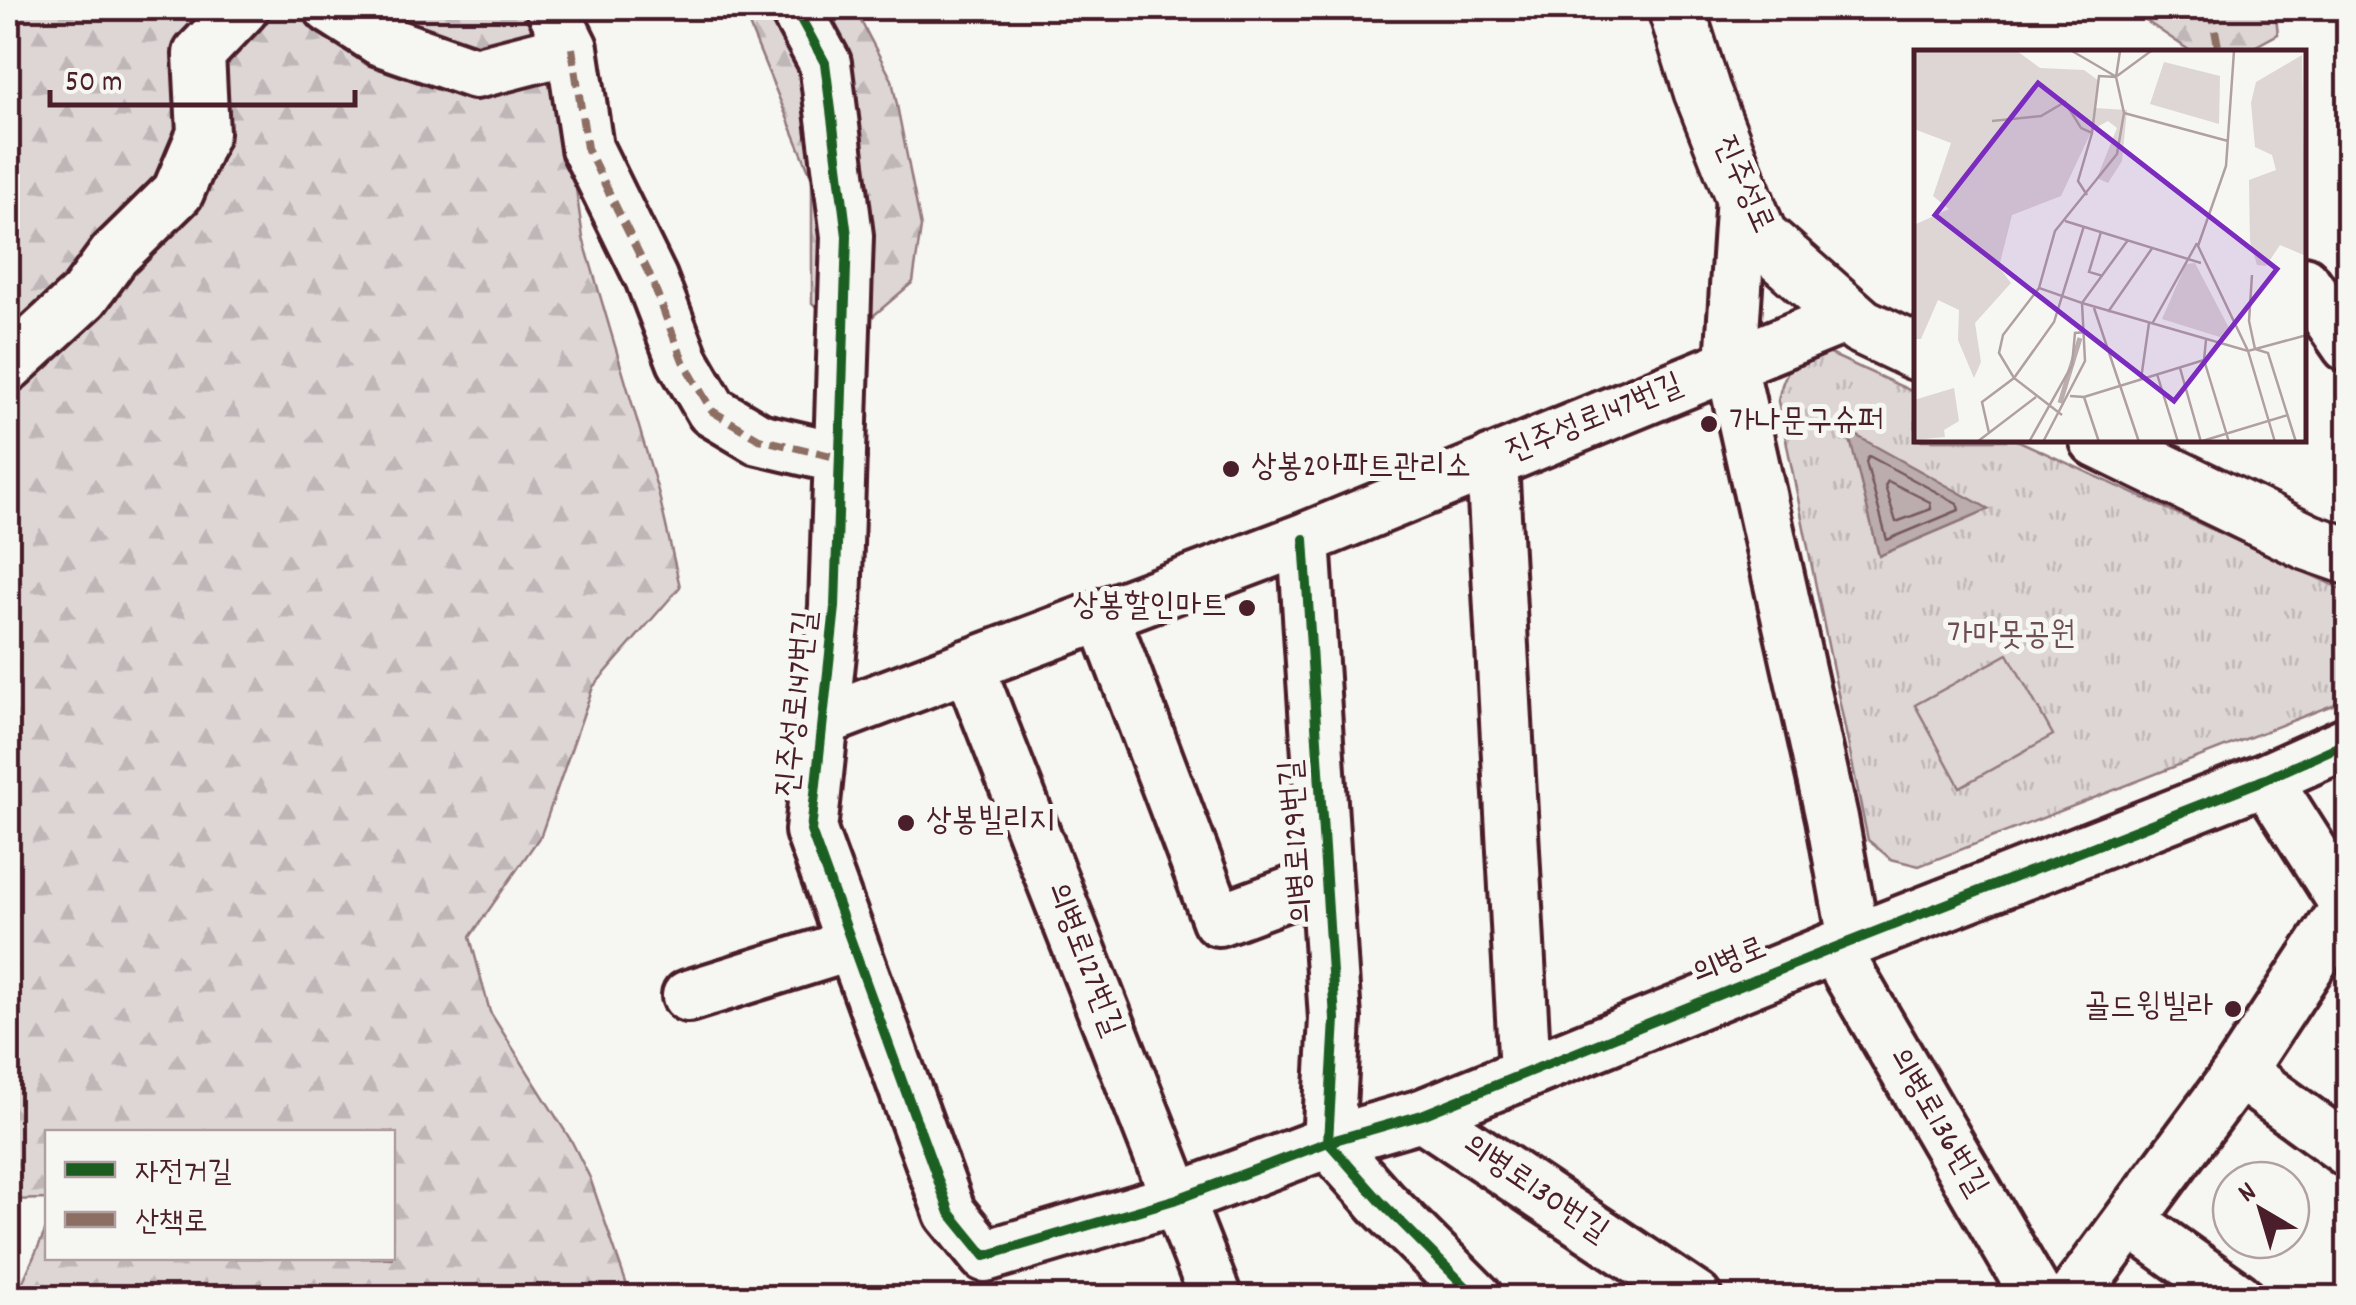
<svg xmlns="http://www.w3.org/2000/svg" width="2356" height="1305" font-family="Dekko,'Poor Story',sans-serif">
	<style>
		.forest { fill: url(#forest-firs); stroke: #947a80; stroke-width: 2.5 }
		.park { fill: url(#park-tufts); stroke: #947a80; stroke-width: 2.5 }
		.pitch { fill: #ddd6d5; stroke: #947a80; stroke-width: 2.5 }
		.water { fill: #bbadae; stroke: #8e747a; stroke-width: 2.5 }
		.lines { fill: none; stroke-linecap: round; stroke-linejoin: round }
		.shore { stroke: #77585f; stroke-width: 2.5 }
		.minor-casing { stroke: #4a1f2b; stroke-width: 58 }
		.major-casing { stroke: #4a1f2b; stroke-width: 62 }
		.minor { stroke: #f6f6f2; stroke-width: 50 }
		.major { stroke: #f6f6f2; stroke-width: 55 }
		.quiet { stroke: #8d6e63; stroke-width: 8; stroke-dasharray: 15 8; stroke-linecap: butt }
		.cycleway-casing { stroke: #f6f6f2; stroke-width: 16 }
		.cycleway { stroke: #1b5e20; stroke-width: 10 }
		.poi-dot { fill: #4a1f2b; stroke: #f6f6f2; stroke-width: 4 }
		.labels { text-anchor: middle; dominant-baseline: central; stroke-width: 10; stroke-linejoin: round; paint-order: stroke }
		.street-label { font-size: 32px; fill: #4a1f2b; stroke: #f6f6f2 }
		.poi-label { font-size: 32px; fill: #4a1f2b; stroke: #f6f6f2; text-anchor: start }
		.park-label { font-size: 32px; fill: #6f4d56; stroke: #f6f6f2 }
		.inset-river { fill: none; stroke: #bbadae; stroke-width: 5 }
		.inset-road { fill: none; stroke: #b1a0a2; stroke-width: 2.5 }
		.view { fill: #7b2cbf; fill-opacity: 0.15; stroke: #7b2cbf; stroke-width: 5 }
		.inset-edge { fill: none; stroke: #4a1f2b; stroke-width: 5 }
	</style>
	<defs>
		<pattern id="forest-firs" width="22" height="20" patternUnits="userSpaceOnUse" patternTransform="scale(2.5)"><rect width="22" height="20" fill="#ddd6d5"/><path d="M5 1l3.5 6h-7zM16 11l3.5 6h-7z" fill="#bfb7b7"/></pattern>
		<pattern id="park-tufts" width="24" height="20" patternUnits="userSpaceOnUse" patternTransform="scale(2.5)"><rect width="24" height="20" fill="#ddd6d5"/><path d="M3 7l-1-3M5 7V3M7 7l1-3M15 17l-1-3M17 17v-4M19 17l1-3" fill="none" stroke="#bfb7b7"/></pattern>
	</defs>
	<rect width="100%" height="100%" fill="#f6f6f2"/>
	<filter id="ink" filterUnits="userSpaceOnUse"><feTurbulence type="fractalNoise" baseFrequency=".01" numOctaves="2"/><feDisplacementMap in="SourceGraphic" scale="20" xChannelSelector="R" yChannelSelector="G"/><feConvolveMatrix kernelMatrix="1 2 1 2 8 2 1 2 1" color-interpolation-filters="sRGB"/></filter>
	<g filter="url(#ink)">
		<path class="forest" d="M8 8H566L554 35 583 238 658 491 680 587 593 687 541 835 470 937 490 1012 572 1142 590 1178 631 1297H16L47 1227 48 1258H392V1132H48L47 1199 8 1200Z
			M742 8H854L892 80 921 227 913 282 852 334 812 303V178Z
			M2127 8H2275L2278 34 2245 52H2192Z"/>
		<path class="park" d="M1826 352 1916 393V440H2017L2348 592V693L2343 701 1919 866 1891 859 1868 840 1778 401C1784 369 1793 357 1826 352Z"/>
		<path class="pitch" d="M2008 654 2053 735 1960 787 1915 705Z"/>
		<path class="water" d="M1848 431 1989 509 1879 556Z"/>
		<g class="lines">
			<path class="shore" d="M1869 456 1957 503 1959 510 1887 540 1866 462Z
				M1888 481 1930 502 1931 509 1896 522 1885 486Z"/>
			<g class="minor-casing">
				<path id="minor" d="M330 8 380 40 475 73 572 48 552 8
					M795 8 825 63 847 236 835 607 811 831 950 1213 985 1256 1177 1199 1328 1142 1335 1019 1304 539
					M572 48 587 148 651 278 683 361 712 411 759 439 840 458
					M1742 195 1731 364 1832 818 1854 940
					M2304 282 2348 346
					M8 366 84 296 114 255 178 192 203 133 199 54 243 8
					M1492 461 1525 1073
					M1103 615 1218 920 1326 880
					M968 665 1216 1298
					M824 720 1304 539 1846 317 1861 326
					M2266 779 2348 908
					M1834 948 2038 1298
					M688 996 852 945
					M2239 1072 2348 1151
					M1422 1115 1696 1298
					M2130 1221 2238 1298
					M1477 1298 1381 1202 1328 1142 1422 1115 1834 948 2266 779 2348 742
					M2072 1298 2239 1072 2347 907"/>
			</g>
			<g class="major-casing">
				<path id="major" d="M1676 8 1702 91 1759 236 1861 326 1916 352
					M2098 440 2308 542 2348 556"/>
			</g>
			<use href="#minor" class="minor"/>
			<use href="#major" class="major"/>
			<path class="quiet" d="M2211 8 2219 52
				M572 48 587 148 651 278 683 361 712 411 759 439 840 458"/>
			<g class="cycleway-casing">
				<path id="cycleway" d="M795 8 825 63 847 236 835 607 811 831 950 1213 985 1256 1177 1199 1328 1142 1335 1019 1304 539
					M1477 1298 1381 1202 1328 1142 1422 1115 1834 948 2266 779 2348 742"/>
			</g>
			<use href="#cycleway" class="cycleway"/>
		</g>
	</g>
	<g class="poi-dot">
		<circle cx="1709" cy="424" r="10"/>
		<circle cx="1231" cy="469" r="10"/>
		<circle cx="1247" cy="608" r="10"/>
		<circle cx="906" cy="823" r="10"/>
		<circle cx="2233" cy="1009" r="10"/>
	</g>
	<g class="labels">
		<g class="street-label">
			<text transform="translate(1742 185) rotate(66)">진주성로</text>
			<text transform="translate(1595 420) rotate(-22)">진주성로147번길</text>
			<text transform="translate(799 704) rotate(-84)">진주성로147번길</text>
			<text transform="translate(1299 842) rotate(-94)">의병로129번길</text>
			<text transform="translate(1083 960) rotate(69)">의병로127번길</text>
			<text transform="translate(1730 963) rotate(-22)">의병로</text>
			<text transform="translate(1936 1123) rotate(60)">의병로136번길</text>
			<text transform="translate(1534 1190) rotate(34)">의병로130번길</text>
		</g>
		<g class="poi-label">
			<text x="1729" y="424">가나문구슈퍼</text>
			<text x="1251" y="469">상봉2아파트관리소</text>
			<text x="1227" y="608" text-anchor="end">상봉할인마트</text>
			<text x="926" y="823">상봉빌리지</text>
			<text x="2213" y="1009" text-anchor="end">골드윙빌라</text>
		</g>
		<g class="park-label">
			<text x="2011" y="637">가마못공원</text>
		</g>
	</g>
	<g transform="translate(1914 50)">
		<rect width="392" height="392" fill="#f6f6f2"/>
		<path d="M0 1H103L126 18 170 20 185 31 181 58 213 60 208 111 194 133 183 128 203 78 194 71 178 80 147 146 98 165 85 217 97 233 61 273 67 312 60 328 44 290 45 260 24 250 7 289H0V175L35 159 19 146 37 93 0 79ZM388 5 392 206 366 195 352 216 343 215 336 191 335 130 362 120 358 105 341 97 337 53 342 32Z" fill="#ddd6d5"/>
		<path d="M281 213 315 278 309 288 248 269 272 214Z" fill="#ddd6d5"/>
		<path d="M250 12 306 26 305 74 236 54ZM40 338 45 371 30 380 31 387 0 390V350Z" fill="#ddd6d5"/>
		<path class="inset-river" d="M146 353 166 288"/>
		<path class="inset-road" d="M158 1 201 26M206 1 202 27 210 63 203 104 141 181 125 238 168 253 214 190M320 1 312 116 284 196 334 301 361 392M203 26 237 1M210 63 314 91M78 71 127 66 151 52 167 78 178 83 185 26 202 27M173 145 164 131 178 83M151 171 287 213M187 182 175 222 189 226M338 225 335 271 341 299 354 303 382 392M125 238 89 285 85 303 100 328 148 365M180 258 225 392M194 262 239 197M238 274 283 193M292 290 290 310 315 392M266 318 287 392M243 324 264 392M227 329 235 273M156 346 170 347 185 392M170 347 290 310M75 383 68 352 100 328 140 272 170 176M63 392 122 347M115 392 158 315 161 283 172 282M129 392 171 311 168 253 334 301 393 285M285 392 374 365"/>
		<path class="view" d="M124 33 363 219 260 351 21 165Z"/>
		<rect width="392" height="392" class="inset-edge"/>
	</g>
	<rect width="2356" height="1305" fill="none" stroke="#f6f6f2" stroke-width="40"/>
	<rect x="20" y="20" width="2316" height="1265" fill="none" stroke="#4a1f2b" stroke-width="4" filter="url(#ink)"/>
	<rect x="45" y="1130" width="350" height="130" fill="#f6f6f2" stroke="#b1a0a2" stroke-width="2.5"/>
	<rect x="65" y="1162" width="50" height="15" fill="#1b5e20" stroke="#b1a0a2" stroke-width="2.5"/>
	<text x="135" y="1180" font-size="30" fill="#4a1f2b">자전거길</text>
	<rect x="65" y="1212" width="50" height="15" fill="#8d6e63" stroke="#b1a0a2" stroke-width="2.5"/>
	<text x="135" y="1230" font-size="30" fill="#4a1f2b">산책로</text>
	<g transform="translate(2261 1210) rotate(322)"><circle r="48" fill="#f6f6f2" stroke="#b1a0a2" stroke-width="2.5"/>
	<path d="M0-8L18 38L0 25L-18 38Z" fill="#4a1f2b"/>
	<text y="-15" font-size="28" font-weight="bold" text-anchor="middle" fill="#4a1f2b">N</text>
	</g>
	<path d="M50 90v15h305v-15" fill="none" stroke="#4a1f2b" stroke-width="5"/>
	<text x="65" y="90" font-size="30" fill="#4a1f2b" stroke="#f6f6f2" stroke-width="8" paint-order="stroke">50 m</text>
</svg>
